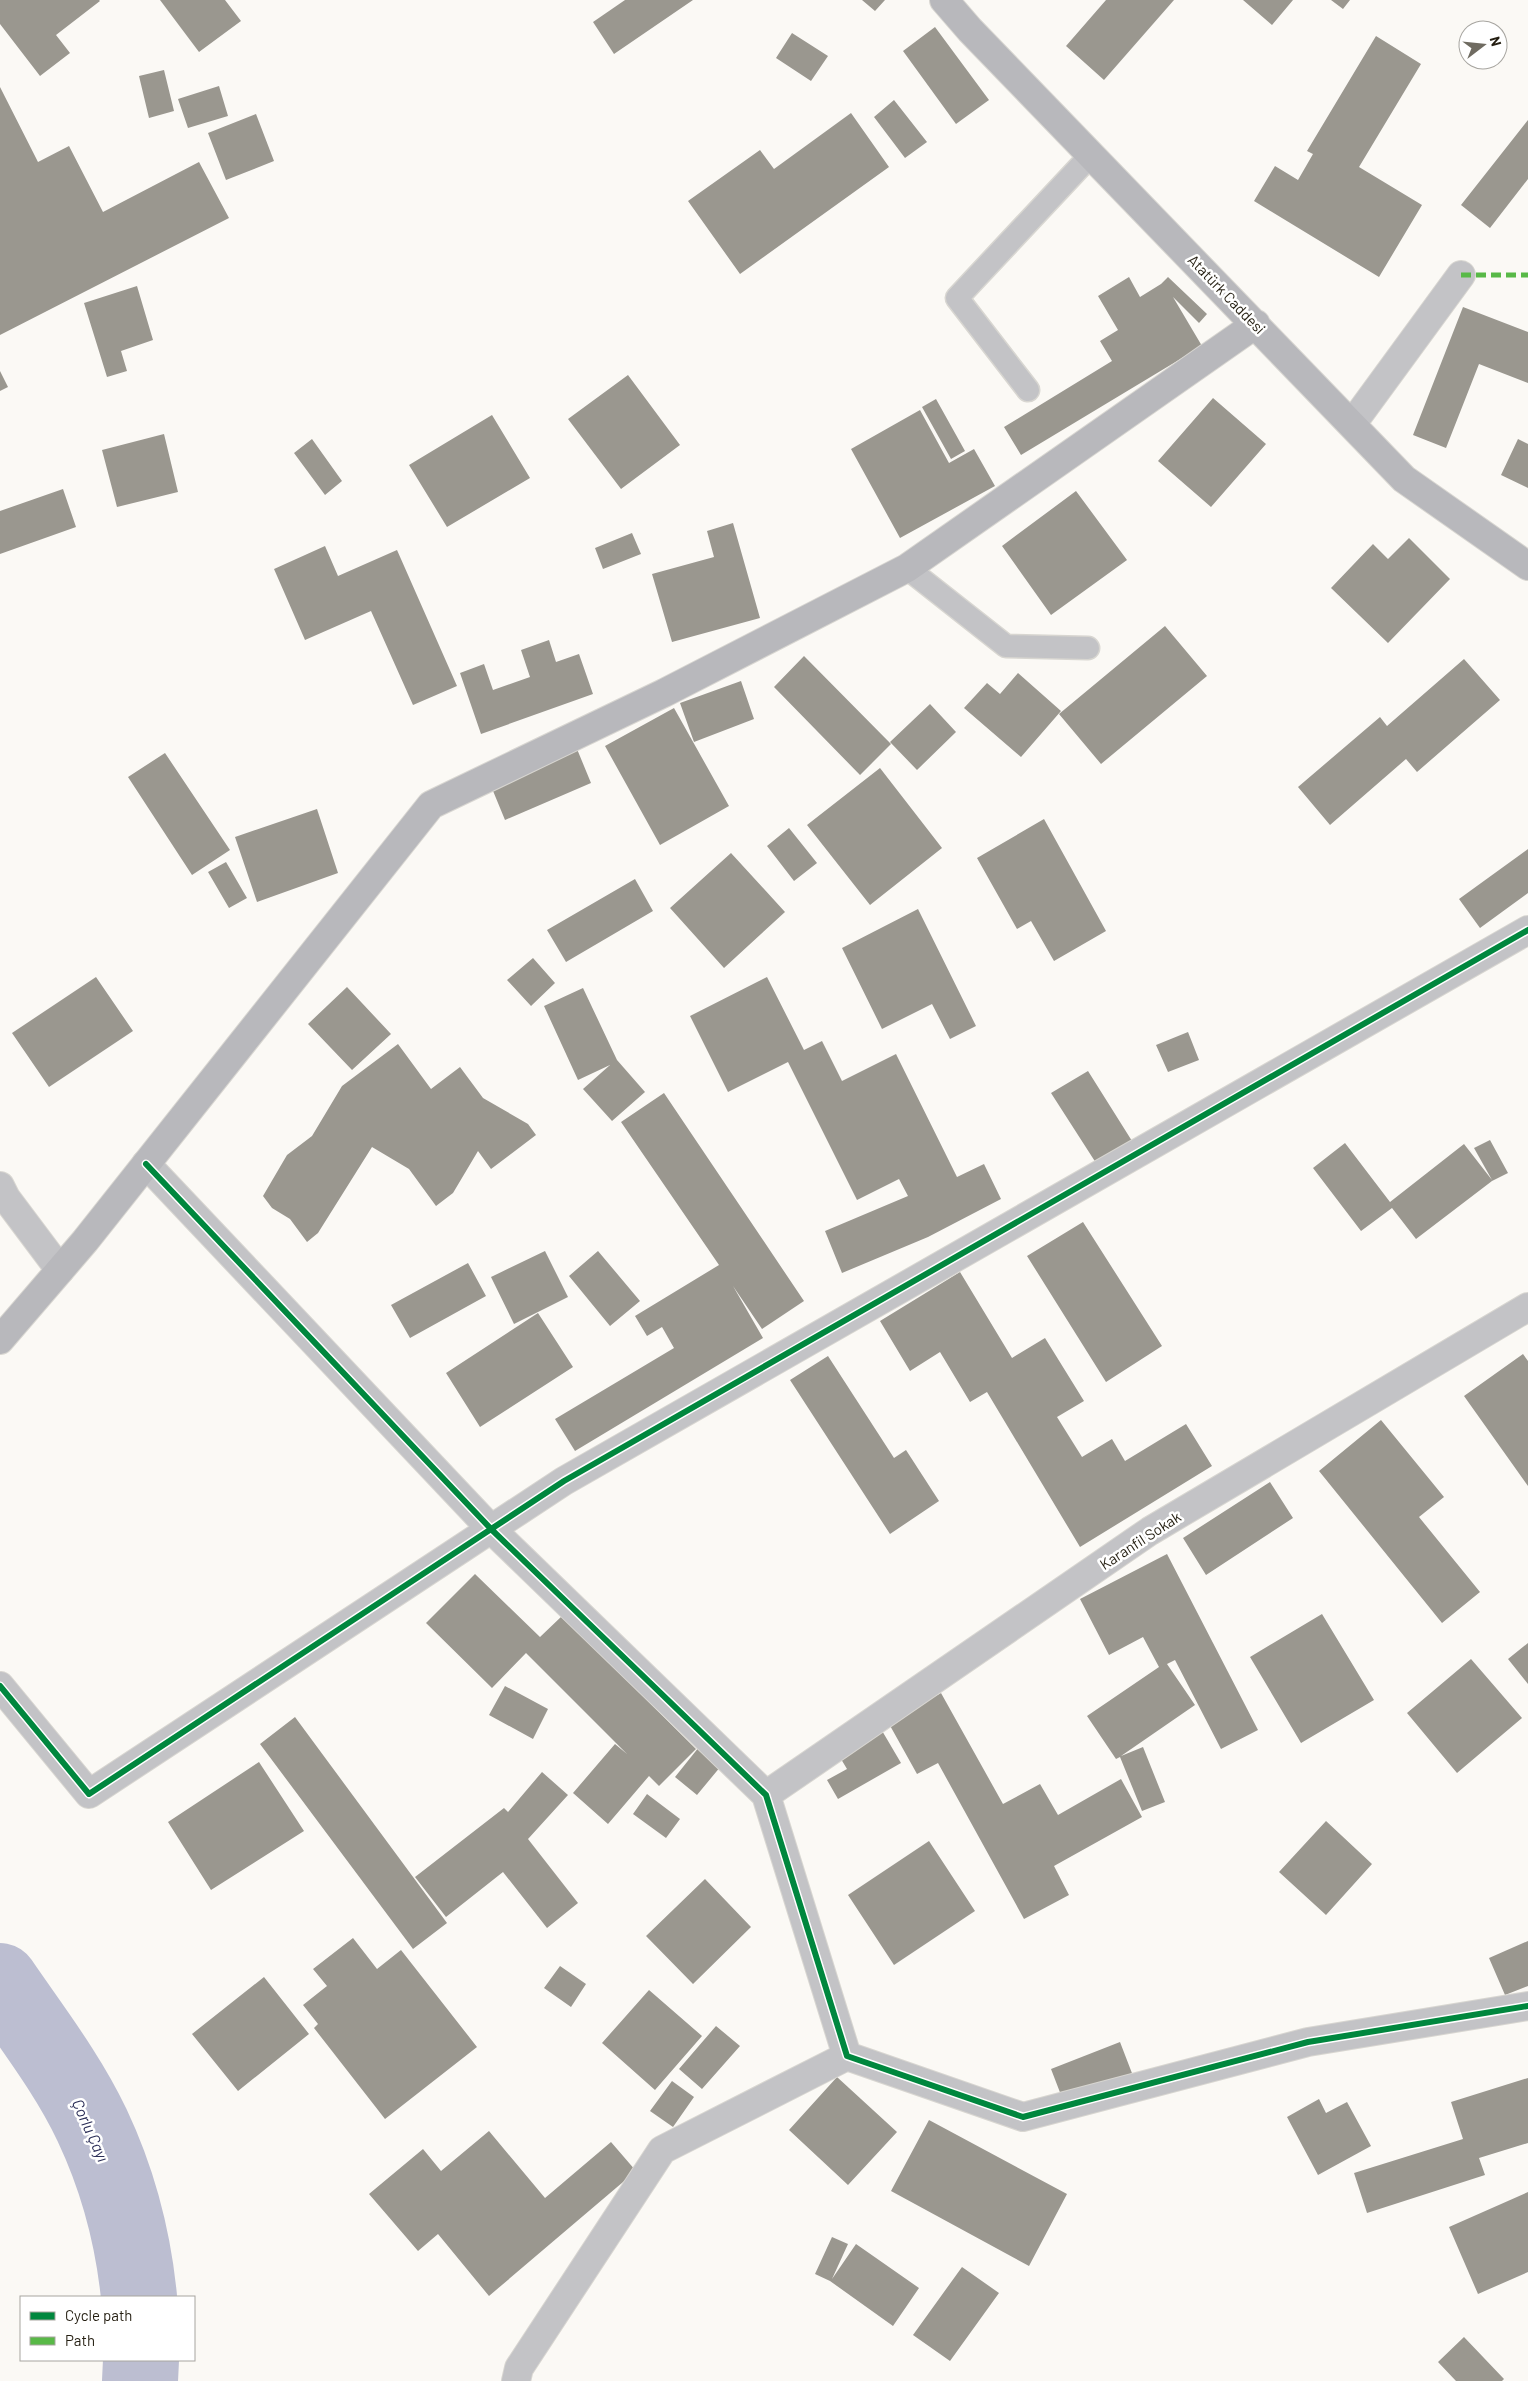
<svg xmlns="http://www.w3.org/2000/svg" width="1528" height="2381" font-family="Barlow,sans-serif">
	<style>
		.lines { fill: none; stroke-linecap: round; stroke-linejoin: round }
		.river { stroke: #bcbed1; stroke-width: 76 }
		.building { fill: #9a978f }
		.lane-casing { stroke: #d8d6d1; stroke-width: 25 }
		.street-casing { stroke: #d8d6d1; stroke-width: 30 }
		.secondary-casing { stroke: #d8d6d1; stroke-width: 30 }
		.lane { stroke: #c3c3c6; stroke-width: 22 }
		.street { stroke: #c3c3c6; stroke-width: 28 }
		.secondary { stroke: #b8b8bc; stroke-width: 28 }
		.quiet { stroke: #58b947; stroke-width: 5; stroke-dasharray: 10 5; stroke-linecap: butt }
		.cycleway-casing { stroke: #fff; stroke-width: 9 }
		.cycleway { stroke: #00873e; stroke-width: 6 }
		.labels { text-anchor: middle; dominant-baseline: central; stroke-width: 5; stroke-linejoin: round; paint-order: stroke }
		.street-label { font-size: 15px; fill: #241e11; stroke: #fff }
		.water-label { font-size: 16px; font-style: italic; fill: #2c2f58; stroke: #fff }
	</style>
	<rect width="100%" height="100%" fill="#fbf9f5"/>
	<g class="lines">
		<path class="river" d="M0 1981C32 2028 68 2074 92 2125 118 2180 133 2237 139 2297
			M140 2381 141 2360"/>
	</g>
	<path class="building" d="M0 0H99L100 1 56 35 70 53 40 76 0 24Z
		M160 0H225L241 21 199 52Z
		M625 0H693L614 54 593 22Z
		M862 0H885L875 11Z
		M1106 0H1174L1104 80 1066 46Z
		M1243 0H1293L1272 25Z
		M1331 0H1350L1343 9Z
		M935 27 989 100 956 124 903 51Z
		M792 33 828 56 811 81 776 58Z
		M1376 36 1421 64 1359 167 1422 205 1379 277 1254 201 1275 166 1298 180 1313 154 1307 151Z
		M164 70 174 111 149 118 139 76Z
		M219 86 228 116 188 128 178 99Z
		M0 87 38 162 69 146 103 212 199 162 229 218 0 335Z
		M894 100 927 142 905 158 874 117Z
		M851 113 889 167 740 274 688 201 760 150 774 169Z
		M256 114 274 161 226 180 208 133Z
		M1528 120V179L1490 228 1461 205Z
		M1129 277 1140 297 1161 284 1168 277 1207 314 1199 323 1173 297 1202 346 1021 455 1004 427 1112 361 1100 341 1118 330 1098 296Z
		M137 286 153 340 121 351 127 371 107 377 84 303Z
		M1463 307 1528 332V383L1479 364 1446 448 1413 435Z
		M0 371 8 387 0 391Z
		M628 375 680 445 621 489 568 419Z
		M1213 398 1266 444 1211 507 1158 461Z
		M936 399 965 451 951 459 922 407Z
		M920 410 949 463 974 449 995 486 900 538 851 449Z
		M492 415 530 478 447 527 409 465Z
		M164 434 178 492 117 507 102 450Z
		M312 439 342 481 325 495 294 453Z
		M1518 439 1528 444V488L1501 475Z
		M63 489 76 527 0 554V511Z
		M1076 491 1127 560 1051 615 1002 546Z
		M733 523 760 618 672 642 652 574 714 557 707 531Z
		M632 533 641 554 603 569 595 548Z
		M1409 538 1450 579 1388 643 1331 588 1373 544 1388 559Z
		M325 546 338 576 397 550 457 686 413 705 371 611 305 640 274 569Z
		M1165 626 1207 676 1101 764 1059 714Z
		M549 640 556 662 579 654 593 694 481 734 460 673 484 664 493 690 530 677 521 650Z
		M804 656 891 744 860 775 774 687Z
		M1464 659 1500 700 1417 772 1406 759 1330 825 1298 787 1380 717 1387 726Z
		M1018 673 1061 711 1021 757 964 708 987 683 1000 694Z
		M741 681 754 719 694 742 680 703Z
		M930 704 956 732 917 770 890 742Z
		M674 708 729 806 660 845 605 746Z
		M577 749 591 783 505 820 491 786Z
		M165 753 230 850 192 875 128 777Z
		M880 768 942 848 870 905 807 825Z
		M317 809 338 873 257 902 235 837Z
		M1044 819 1106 931 1054 961 1031 921 1017 929 977 858Z
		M789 828 817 863 794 881 767 846Z
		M1528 849V893L1480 928 1459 899Z
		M731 853 785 912 724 968 670 908Z
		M226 862 247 898 229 908 208 872Z
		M635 879 653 911 566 962 547 930Z
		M918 909 976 1026 950 1039 932 1004 882 1029 842 948Z
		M533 958 555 983 531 1006 507 980Z
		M96 977 133 1031 49 1087 12 1033Z
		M767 977 804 1050 822 1041 842 1081 896 1054 957 1177 984 1164 1001 1199 928 1237 842 1273 825 1231 908 1196 899 1179 857 1200 788 1062 728 1092 690 1016Z
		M347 987 391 1034 352 1070 308 1024Z
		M583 988 617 1060 645 1092 612 1121 583 1089 610 1065 578 1080 544 1006Z
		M1188 1032 1199 1060 1168 1072 1156 1045Z
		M398 1044 431 1089 460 1067 483 1098 528 1124 536 1135 491 1169 478 1151 453 1193 436 1206 409 1169 372 1147 318 1233 307 1242 290 1219 272 1208 263 1196 287 1155 312 1136 342 1086Z
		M1088 1071 1132 1141 1096 1163 1051 1093Z
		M664 1093 804 1301 762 1329 733 1286 763 1338 575 1451 555 1419 674 1348 662 1327 647 1336 635 1316 719 1265 621 1122Z
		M1490 1140 1508 1173 1492 1181 1416 1239 1392 1208 1361 1231 1313 1168 1345 1143 1390 1202 1464 1144 1492 1180 1474 1148Z
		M1083 1222 1162 1346 1106 1382 1027 1256Z
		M545 1251 568 1297 514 1324 491 1277Z
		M598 1251 640 1301 610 1326 569 1276Z
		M468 1263 486 1296 410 1338 391 1305Z
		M960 1272 1012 1358 1045 1338 1084 1401 1057 1417 1082 1457 1112 1439 1125 1461 1186 1424 1212 1466 1080 1547 987 1392 970 1402 940 1352 910 1371 880 1321Z
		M538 1313 573 1367 480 1427 446 1373Z
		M1523 1354 1528 1361V1486L1464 1396Z
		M828 1356 894 1458 906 1450 939 1501 890 1534 790 1380Z
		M1381 1420 1444 1497 1419 1517 1480 1592 1442 1623 1319 1471Z
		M1270 1482 1293 1518 1206 1575 1183 1538Z
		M1167 1554 1258 1730 1221 1749 1175 1660 1167 1664 1195 1705 1121 1756 1143 1747 1165 1802 1142 1811 1120 1757 1116 1759 1087 1716 1159 1667 1143 1637 1109 1655 1080 1599Z
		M475 1574 540 1637 562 1616 696 1749 659 1786 649 1776 608 1824 573 1793 615 1744 627 1754 526 1653 492 1688 426 1623Z
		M1322 1614 1374 1700 1301 1743 1250 1657Z
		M1528 1643V1684L1508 1659Z
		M1471 1659 1522 1718 1457 1773 1407 1713Z
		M505 1686 548 1709 533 1739 489 1715Z
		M941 1693 1003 1804 1040 1784 1058 1815 1121 1779 1142 1817 1054 1866 1069 1895 1024 1919 938 1763 917 1774 888 1722Z
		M295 1717 447 1923 413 1949 260 1744Z
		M881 1729 901 1763 838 1799 827 1780 847 1769 838 1754Z
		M699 1747 721 1766 697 1795 675 1777Z
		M259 1762 304 1831 211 1890 168 1822Z
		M542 1772 568 1795 528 1839 578 1903 547 1928 503 1872 446 1917 415 1877 504 1808 508 1812Z
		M647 1794 680 1819 666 1838 633 1814Z
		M1326 1821 1372 1864 1326 1915 1279 1872Z
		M929 1841 975 1911 894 1965 848 1895Z
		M705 1879 751 1927 693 1984 646 1936Z
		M353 1938 377 1969 401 1950 477 2047 385 2119 314 2028 318 2024 303 2005 327 1986 313 1969Z
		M1528 1941V1986L1505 1995 1489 1958Z
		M560 1966 586 1984 571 2007 544 1988Z
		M264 1977 309 2034 238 2091 192 2034Z
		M649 1990 702 2036 655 2090 602 2043Z
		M716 2026 740 2046 702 2089 679 2069Z
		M1120 2042 1135 2081 1066 2108 1051 2069Z
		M837 2077 897 2132 848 2185 789 2130Z
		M1528 2078V2143L1479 2158 1485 2175 1367 2213 1354 2173 1463 2139 1451 2102Z
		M672 2081 694 2097 673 2127 650 2111Z
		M1319 2099 1326 2113 1347 2102 1371 2146 1318 2175 1287 2117Z
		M929 2120 1067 2194 1029 2266 891 2191Z
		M489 2131 545 2198 611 2142 636 2171 489 2296 438 2234 418 2251 369 2194 423 2149 441 2171Z
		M1528 2192V2272L1478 2294 1449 2227Z
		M832 2237 848 2244 832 2279 856 2244 919 2288 893 2326 830 2281 815 2274Z
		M962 2267 999 2293 950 2361 913 2335Z
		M1464 2337 1504 2379 1502 2381H1456L1438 2362Z"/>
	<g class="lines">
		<g class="lane-casing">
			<path id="lane" d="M1028 390 957 298 1091 155
				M907 568 1006 646 1088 648"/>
		</g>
		<g class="street-casing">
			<path id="street" d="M1352 424 1461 275
				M146 1164 491 1529 766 1795 847 2056 1023 2117 1308 2042 1528 2006
				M0 1186 6 1198 60 1270
				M0 1686 89 1794 564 1481 1528 930
				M766 1795 1150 1531 1528 1307
				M516 2381 519 2368 662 2150 847 2056"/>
		</g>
		<g class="secondary-casing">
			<path id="secondary" d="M944 0 970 30 1404 479 1528 566
				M0 1340 85 1241 431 805 664 693 907 568 1256 324"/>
		</g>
		<use href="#lane" class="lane"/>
		<use href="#street" class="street"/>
		<use href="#secondary" class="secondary"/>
		<path class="quiet" d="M1461 275H1528"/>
		<g class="cycleway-casing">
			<path id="cycleway" d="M146 1164 491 1529 766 1795 847 2056 1023 2117 1308 2042 1528 2006
				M0 1686 89 1794 564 1481 1528 930"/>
		</g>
		<use href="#cycleway" class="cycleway"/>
	</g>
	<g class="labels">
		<g class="street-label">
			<text transform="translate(1227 294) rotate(46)">Atatürk Caddesi</text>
			<text transform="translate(1140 1540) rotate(-33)">Karanfil Sokak</text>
		</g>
		<g class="water-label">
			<text transform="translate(91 2130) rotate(66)">Çorlu Çayı</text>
		</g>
	</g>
	<rect x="20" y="2296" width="175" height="65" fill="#ffffff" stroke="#a7a5a0"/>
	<rect x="30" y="2312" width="25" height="8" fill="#00873e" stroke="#a7a5a0"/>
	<text x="65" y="2321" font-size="15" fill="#241e11">Cycle path</text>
	<rect x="30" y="2337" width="25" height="8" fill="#58b947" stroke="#a7a5a0"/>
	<text x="65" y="2346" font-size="15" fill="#241e11">Path</text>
	<g transform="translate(1483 45) rotate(74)"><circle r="24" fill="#ffffff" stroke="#a7a5a0"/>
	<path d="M0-4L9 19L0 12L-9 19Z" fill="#6f6b61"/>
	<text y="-8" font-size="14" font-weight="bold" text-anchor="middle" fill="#241e11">N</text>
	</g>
</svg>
